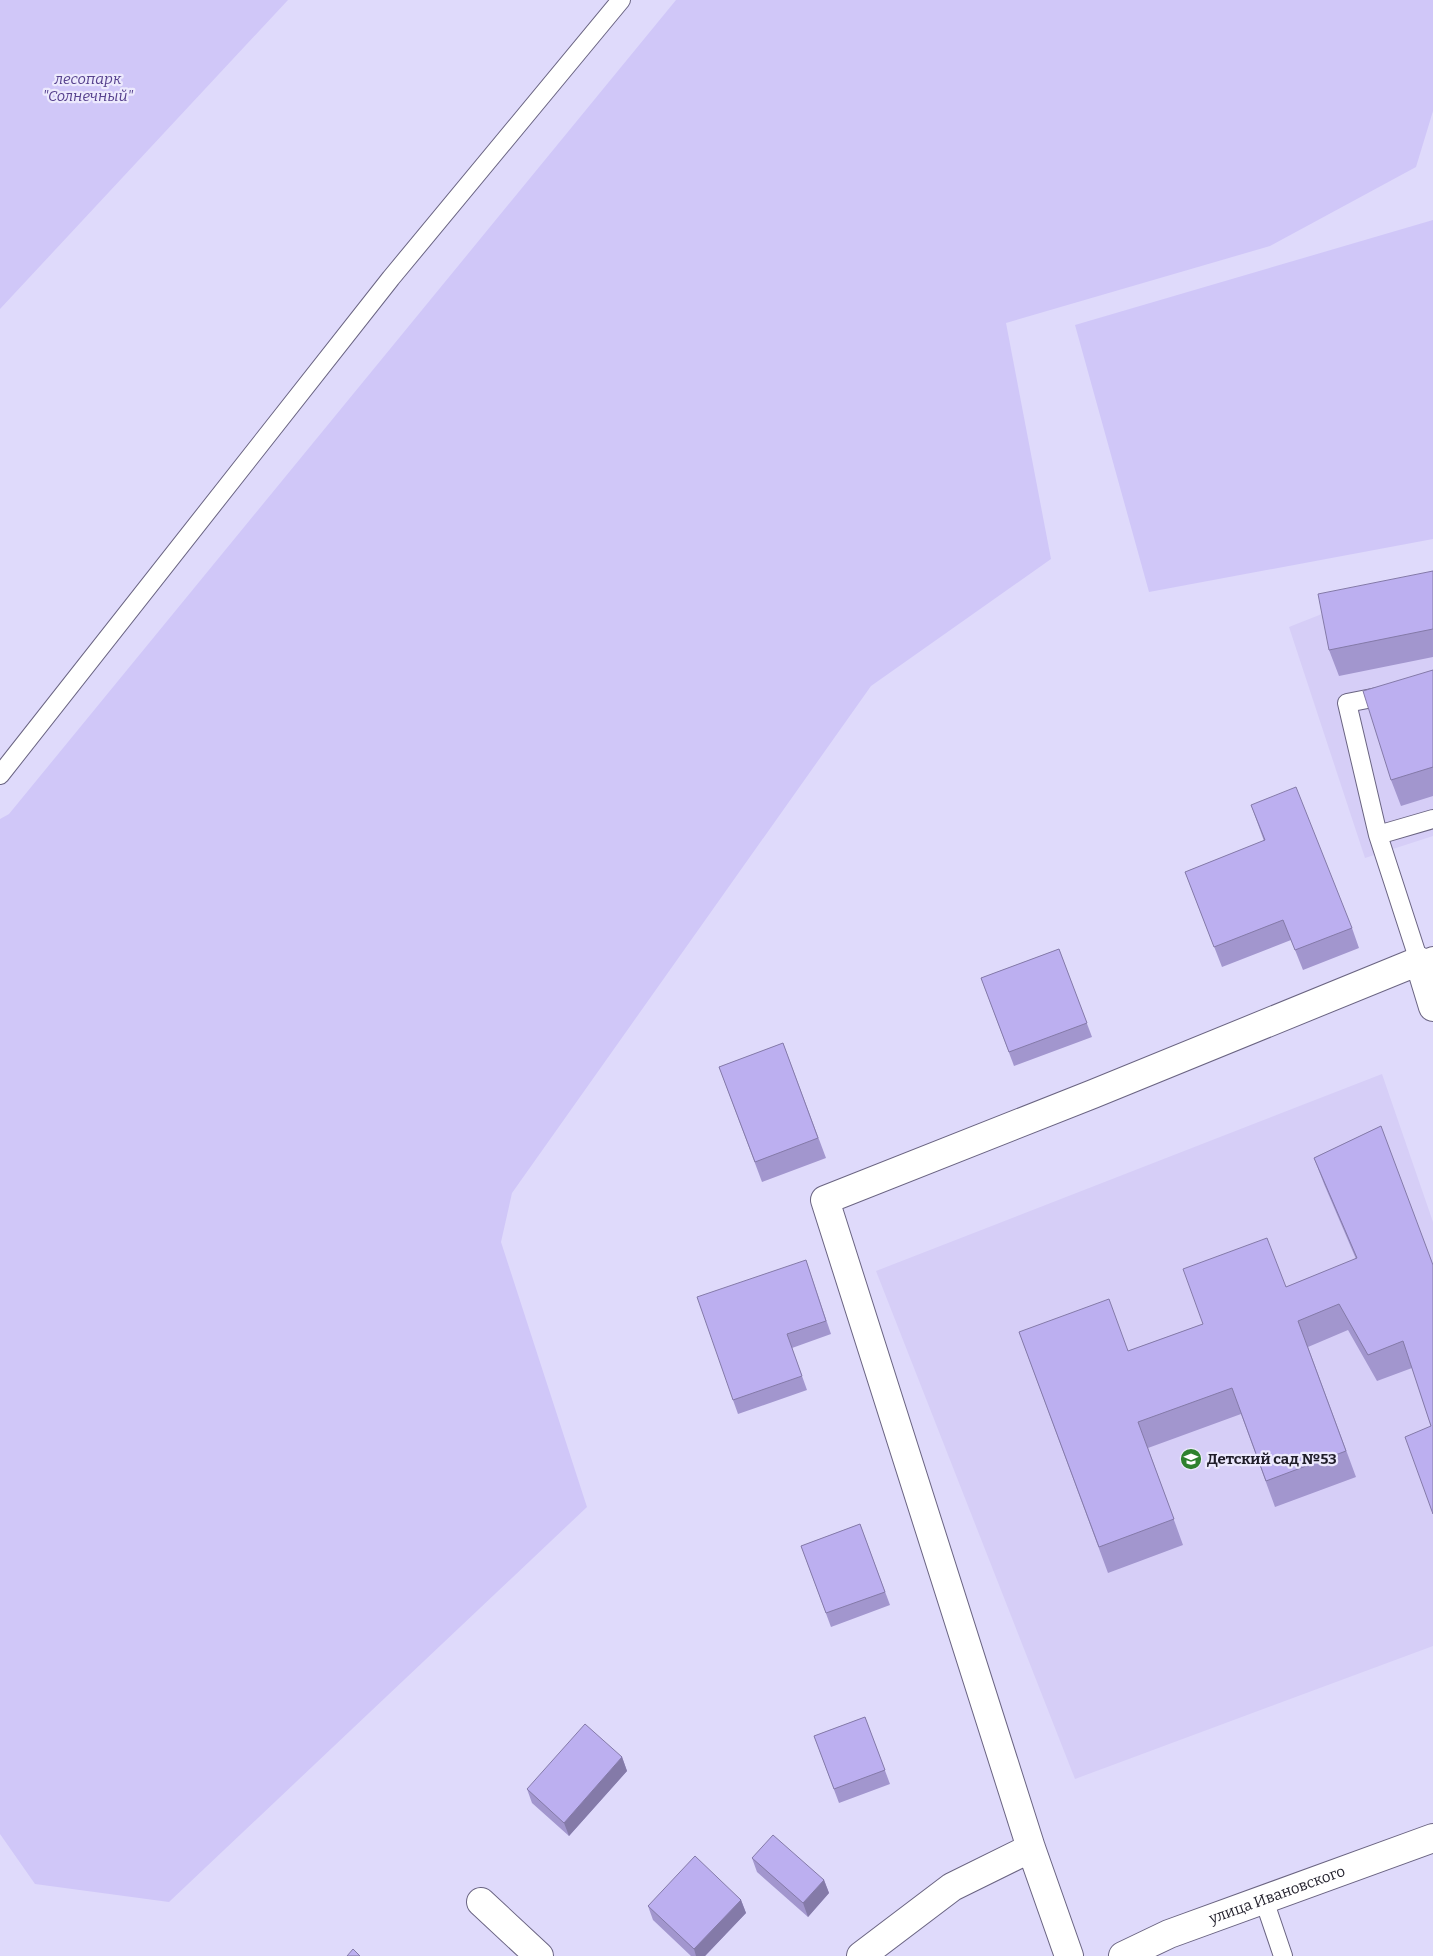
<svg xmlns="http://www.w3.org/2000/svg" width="1433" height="1956" font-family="Bitter,serif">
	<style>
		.built { fill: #d6cef7 }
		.green { fill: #d0c7f8 }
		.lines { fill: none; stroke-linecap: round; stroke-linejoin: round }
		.service-casing { stroke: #6a6482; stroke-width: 20 }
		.minor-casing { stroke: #6a6482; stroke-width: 30 }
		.secondary-casing { stroke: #6a6482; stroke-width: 30 }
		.service { stroke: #fff; stroke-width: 18 }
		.minor { stroke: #fff; stroke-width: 28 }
		.secondary { stroke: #fff; stroke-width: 28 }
		.wall { fill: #a296ce }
		.shaded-wall { fill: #847aa8 }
		.building { fill: #bcaff0; stroke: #847aa8 }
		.labels { text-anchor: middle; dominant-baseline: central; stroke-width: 4.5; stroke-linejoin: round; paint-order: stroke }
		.park-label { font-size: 15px; font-style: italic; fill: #57428e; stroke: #ece9fd }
		.poi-label { font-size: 15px; font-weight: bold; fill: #1f1d29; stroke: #ece9fd; text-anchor: start }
		.street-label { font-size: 15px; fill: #1f1d29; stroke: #ece9fd }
	</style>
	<rect width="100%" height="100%" fill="#dfdafb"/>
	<path class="built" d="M1433 570V836L1365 858 1289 627Z
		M1382 1074 1433 1222V1646L1075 1779 876 1271Z"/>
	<path class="green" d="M0 0H288L0 309Z
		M676 0H1433V111L1416 167 1270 246 1006 323 1051 559 871 686 512 1193 501 1242 587 1507 169 1902 35 1884 0 1834V819L9 814Z
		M1433 220V539L1149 592 1075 325Z"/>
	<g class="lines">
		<g class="service-casing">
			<path id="service" d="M1433 686 1347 703 1378 835 1419 961 1433 956
				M0 775 391 278 621 0
				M1378 835 1433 819
				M1264 1900 1283 1956"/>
		</g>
		<g class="minor-casing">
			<path id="minor" d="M481 1902 539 1956
				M861 1956 952 1887 1031 1848
				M1069 1956 1031 1848 825 1200 1093 1094 1419 961 1433 1007"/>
		</g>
		<g class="secondary-casing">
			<g id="secondary">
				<path id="s1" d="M1123 1956 1169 1934 1433 1838"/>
			</g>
		</g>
		<use href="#service" class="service"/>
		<use href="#minor" class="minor"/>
		<use href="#secondary" class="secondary"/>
	</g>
	<path class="wall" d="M1433 571V657L1339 676 1329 650Z
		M1433 670V796L1401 806 1391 780Z
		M1251 805 1352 928 1359 948 1303 970 1291 940 1222 967 1185 872 1264 841Z
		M1059 949 1092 1037 1014 1066 981 978Z
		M783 1043 826 1158 762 1182 719 1067Z
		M1381 1126 1431 1426 1412 1368 1377 1381 1348 1330 1308 1347 1356 1477 1275 1507 1241 1414 1148 1448 1183 1545 1108 1573 1019 1332 1128 1351 1203 1324 1286 1287 1356 1259 1324 1184 1314 1158Z
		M806 1260 831 1334 792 1348 807 1390 738 1414 733 1400Z
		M860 1524 890 1605 831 1627 801 1546Z
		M865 1717 890 1784 839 1803 814 1736Z
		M622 1757 627 1771 569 1836 532 1803 527 1789Z
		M752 1858 824 1880 829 1893 808 1917 757 1872Z
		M741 1900 746 1913 705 1956H691L653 1920 648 1906Z"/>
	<path class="shaded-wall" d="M622 1757 627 1771 569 1836 564 1823Z
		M824 1880 829 1893 808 1917 803 1903Z
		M741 1900 746 1913 705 1956H696L694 1949Z"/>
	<path class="building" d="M1433 571V629L1329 650 1318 594Z
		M1433 670V767L1391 780 1363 691Z
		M1296 787 1352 928 1295 950 1283 920 1214 947 1185 872 1265 840 1251 805Z
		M1059 949 1087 1023 1009 1052 981 978Z
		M783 1043 818 1138 755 1162 719 1067Z
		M1381 1126 1433 1265V1514L1405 1437 1431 1426 1403 1341 1368 1355 1339 1304 1298 1321 1346 1451 1266 1481 1232 1388 1138 1422 1174 1519 1099 1547 1019 1332 1109 1299 1128 1351 1203 1324 1183 1269 1267 1238 1286 1287 1357 1258 1314 1158Z
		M806 1260 826 1321 787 1334 802 1376 733 1400 697 1297Z
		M860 1524 885 1592 826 1613 801 1546Z
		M865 1717 885 1770 834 1789 814 1736Z
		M585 1724 622 1757 564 1823 527 1789Z
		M773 1835 824 1880 803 1903 752 1858Z
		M695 1856 741 1900 694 1949 648 1906Z
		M353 1949 360 1956H347Z"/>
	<defs>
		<g id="school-disc" transform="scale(1.125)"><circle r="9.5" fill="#2e812e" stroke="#ece9fd"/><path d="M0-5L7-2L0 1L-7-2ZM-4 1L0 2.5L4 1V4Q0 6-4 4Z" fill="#fff"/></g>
	</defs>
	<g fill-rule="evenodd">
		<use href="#school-disc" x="1191" y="1459"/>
	</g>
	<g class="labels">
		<g class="park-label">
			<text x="88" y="79">лесопарк<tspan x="88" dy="17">"Солнечный"</tspan></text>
		</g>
		<g class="poi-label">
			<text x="1207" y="1459">Детский сад №53</text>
		</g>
		<g class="street-label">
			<text stroke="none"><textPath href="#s1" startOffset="166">улица Ивановского</textPath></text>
		</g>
	</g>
</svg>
